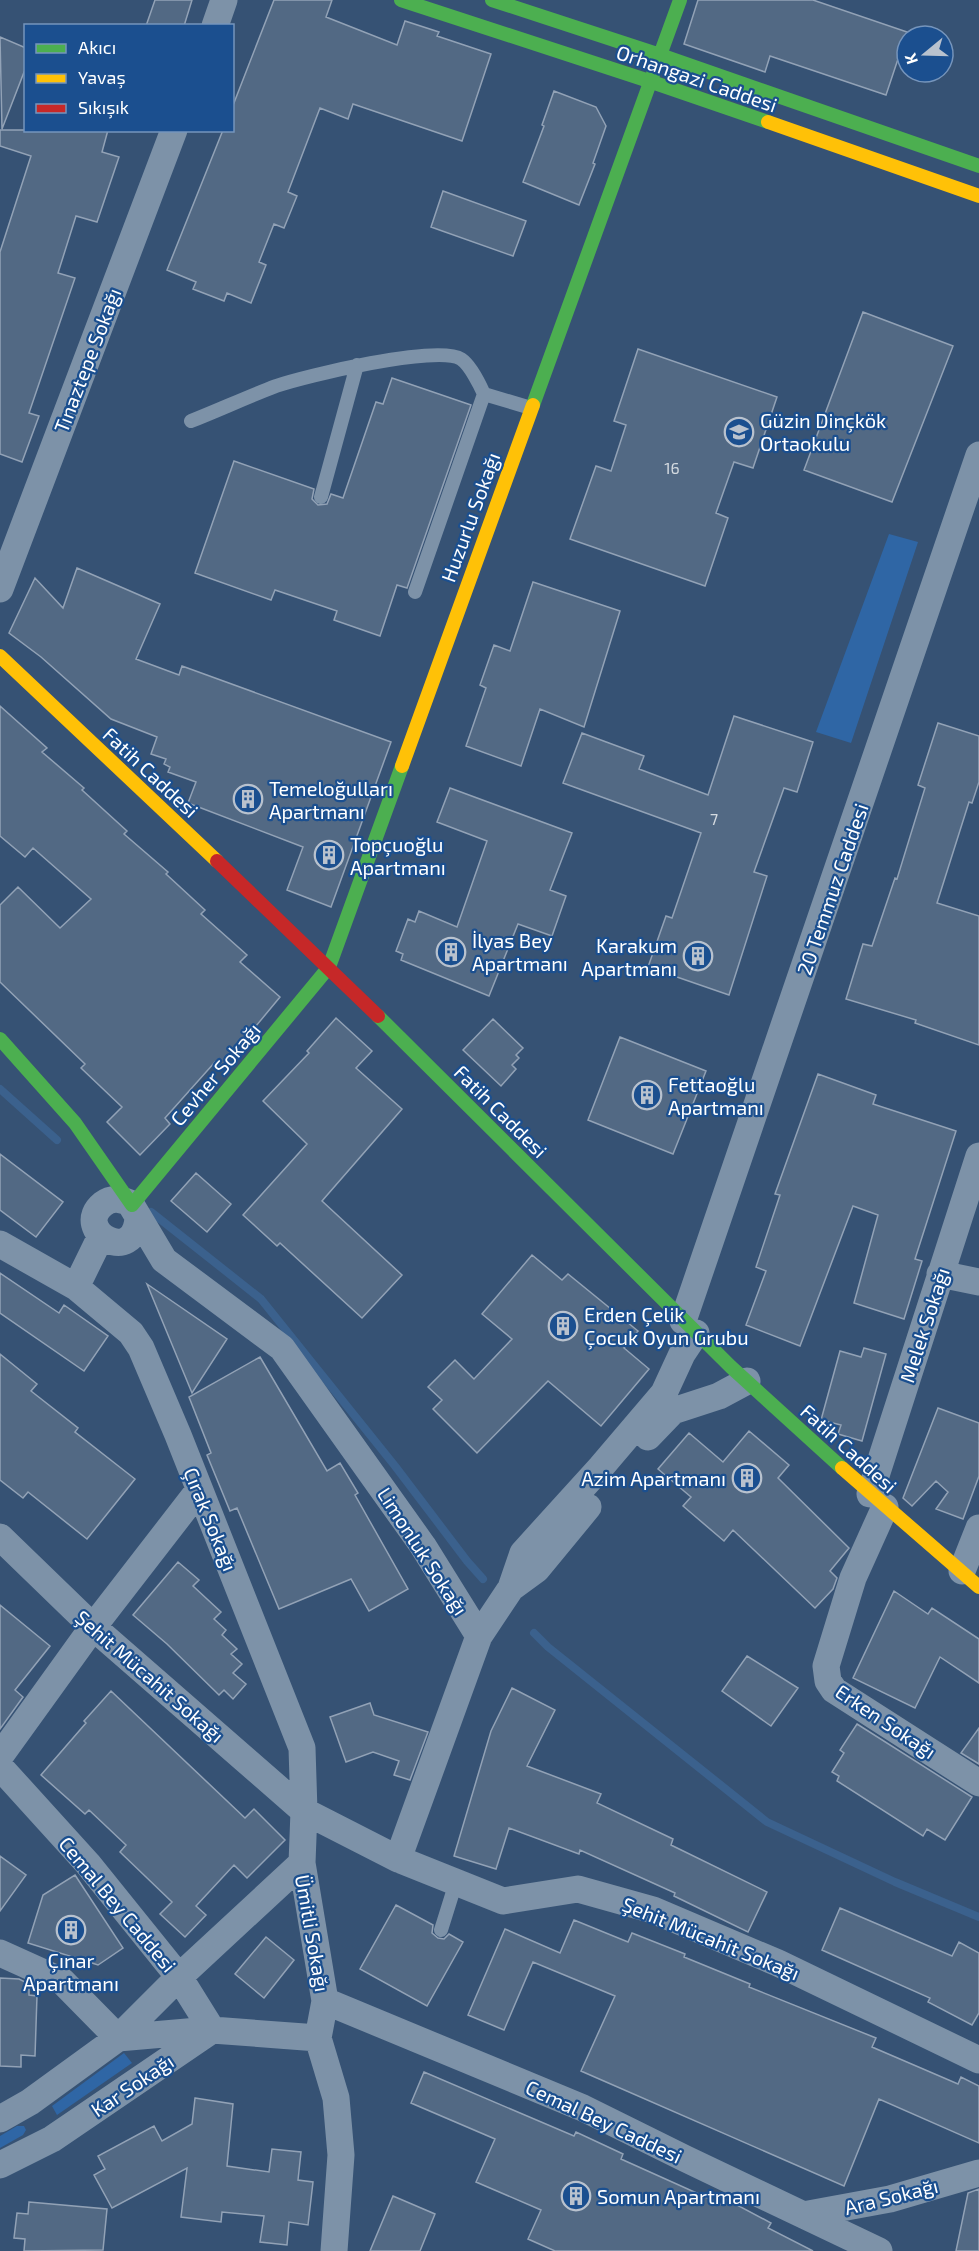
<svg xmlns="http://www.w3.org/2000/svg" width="979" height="2251" font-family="'Exo 2',sans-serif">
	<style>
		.green { fill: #2f66a5 }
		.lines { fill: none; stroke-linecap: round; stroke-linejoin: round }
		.stream { stroke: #3b618d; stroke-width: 8 }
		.building { fill: #526984; stroke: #92a2b6; stroke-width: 1.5 }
		.lane { stroke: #7d92a8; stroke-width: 14 }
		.street { stroke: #7d92a8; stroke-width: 27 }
		.fast { stroke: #4caf50; stroke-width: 14 }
		.slow { stroke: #ffc107; stroke-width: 14 }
		.jam { stroke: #c62828; stroke-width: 14 }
		.labels { text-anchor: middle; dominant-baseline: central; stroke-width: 4.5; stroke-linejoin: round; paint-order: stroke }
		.number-label { font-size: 16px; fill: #d4dae0 }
		.street-label { font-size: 20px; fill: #fff; stroke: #1b4f8f }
		.poi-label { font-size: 20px; fill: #fff; stroke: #1b4f8f; text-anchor: start }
	</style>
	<rect width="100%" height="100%" fill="#365274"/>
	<path class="green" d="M889 534 918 542 851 743 816 732Z
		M124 2053 132 2063 57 2115 52 2106Z
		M17 2126H24L26 2130 23 2135 0 2148V2136Z"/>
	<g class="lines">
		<path class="stream" d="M0 1089 57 1140
			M151 1212 261 1299 395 1466 467 1561 483 1579
			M534 1633 548 1647 767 1822 895 1882 979 1917"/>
	</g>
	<path class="building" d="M155 0H192L184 26H146Z
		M274 0H332L326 17 397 45 405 21 439 32 437 36 491 54 462 141 353 104 348 119 320 108 288 192 297 196 284 228 274 224 259 262 266 265 251 303 227 293 224 301 193 289 196 282 167 270 223 130H232V108Z
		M698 0H813L907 32 886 95 770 56 765 72 684 44Z
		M0 37 26 48V67L2 129Z
		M554 91 596 107 606 126 593 163 595 164 579 205 523 182 544 126 542 125Z
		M0 130H108L102 152 119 157 97 222 76 216 58 273 75 278 29 413 39 416 22 462 0 454V252L31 156 0 146Z
		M443 191 526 221 513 256 431 227Z
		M863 312 953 346 892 502 804 470Z
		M638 349 777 397 753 468 734 462 716 513 728 518 705 586 570 539 596 466 611 471 626 425 614 421Z
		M392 378 471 405 407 588 397 585 380 636 334 620 337 611 275 590 271 600 195 573 234 461 314 489 312 499 318 505 327 504 331 494 343 498 376 402 383 404Z
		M77 568 160 604 136 659 179 675 182 666 391 742 331 907 287 890 303 847 188 803 196 782 168 772 170 767 164 764 166 759 151 754 157 737 111 719 41 657 9 633 35 578 63 608Z
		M533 582 620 611 584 727 540 709 521 766 466 746 486 688 480 685 494 645 510 651Z
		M0 706 47 748 42 752 84 788 82 790 127 831 124 834 168 872 166 874 205 910 201 914 247 955 240 962 280 997 222 1067 215 1062 165 1118 170 1124 140 1155 107 1122 122 1107 81 1068 85 1064 0 982V905L18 887 60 928 91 899 33 848 25 857 0 836Z
		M734 716 813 742 797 792 784 788 754 872 767 876 729 995 648 967 666 916 672 918 701 833 563 783 582 733 644 756 639 769 708 795Z
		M938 723 979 736V782L972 803 969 802 937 903 979 916V1045L915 1023 916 1020 846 999 863 944 872 946 895 878 897 879 925 788 918 785Z
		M450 788 572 833 550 890 566 896 552 936 518 924 489 996 401 960 403 954 396 951 408 919 415 922 419 911 457 927 487 841 437 822Z
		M336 1018 372 1051 356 1068 402 1109 322 1201 402 1275 362 1318 280 1243 277 1246 243 1215 307 1144 263 1101 309 1053 307 1051Z
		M493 1019 523 1048 516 1055 519 1058 512 1065 516 1069 501 1086 463 1050Z
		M620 1037 706 1071 673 1154 588 1120Z
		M818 1074 876 1095 873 1104 956 1131 915 1259 922 1261 904 1319 854 1303 878 1215 853 1206 800 1346 746 1325 766 1271 756 1267 780 1195 775 1194Z
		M0 1154 63 1202 36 1237 0 1210Z
		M196 1173 231 1204 207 1232 171 1201Z
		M532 1255 562 1280 568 1274 638 1331 624 1348 649 1369 601 1426 548 1381 477 1453 433 1409 442 1400 428 1387 455 1360 474 1379 512 1339 482 1314Z
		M0 1273 59 1313 64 1305 108 1336 84 1371 0 1313Z
		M147 1284 227 1339 192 1393Z
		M864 1348 886 1354 862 1441 838 1434 841 1425 821 1420 840 1351 861 1357Z
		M0 1354 37 1384 31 1391 78 1428 75 1432 135 1479 87 1539 28 1492 23 1498 0 1480Z
		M260 1357 327 1471 340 1463 358 1493 355 1495 408 1589 369 1611 351 1579 279 1609 237 1508 230 1511 207 1455 211 1453 189 1397Z
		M938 1408 979 1423V1476L963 1519 936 1509 948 1492 936 1481 912 1506 903 1498Z
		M749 1431 789 1465 778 1478 849 1548 830 1571 837 1578 833 1589 815 1608 733 1530 724 1541 683 1506 691 1497 658 1469 689 1433 723 1462Z
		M178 1562 199 1580 193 1586 221 1612 214 1619 226 1630 222 1635 237 1649 231 1654 242 1664 233 1673 246 1684 233 1699 224 1690 219 1695 167 1644 133 1615Z
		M894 1591 928 1614 932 1608 979 1639V1683L940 1657 915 1708 853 1678Z
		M0 1605 50 1646 15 1690 23 1697 0 1729Z
		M747 1656 798 1688 771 1726 722 1691Z
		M512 1688 555 1710 527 1766 601 1794 597 1803 673 1839 671 1845 767 1892 748 1932 674 1896 675 1893 580 1850 579 1854 509 1828 496 1869 454 1856 491 1731Z
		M111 1691 245 1818 254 1809 285 1840 247 1878 234 1865 196 1906 206 1915 185 1937 160 1914 172 1902 120 1852 126 1845 89 1810 85 1814 41 1775 86 1723 84 1721Z
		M370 1703 374 1715 428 1732 410 1780 394 1775 399 1761 373 1752 346 1762 330 1717Z
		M857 1724 972 1797 945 1840 927 1829 923 1836 837 1781 839 1776 832 1772 844 1753 840 1750Z
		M979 1728V1764L961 1753Z
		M0 1856 26 1875 0 1911Z
		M75 1875 123 1948 98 1965 28 1943 43 1895Z
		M396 1905 433 1925 432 1933 438 1938 444 1939 449 1934 463 1942 427 2006 360 1969Z
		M840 1908 952 1956 959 1942 979 1953V2013L972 2025 928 2002 930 1998 822 1950Z
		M574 1920 628 1942 632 1933 685 1954 684 1957 750 1984 749 1987 876 2038 872 2047 958 2084 961 2077 979 2086V2143L879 2099 844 2186 581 2071 615 1996 533 1962 504 2030 468 2015 505 1929 560 1953Z
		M266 1937 294 1960 264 1998 235 1974Z
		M0 1978 19 1979 29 1984V1995L37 1996 35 2056 21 2055V2067L0 2066Z
		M424 2072 574 2136 576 2132 623 2154 621 2159 721 2204 724 2198 771 2223 768 2228 813 2251H555L528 2239 541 2210 476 2182 495 2139 411 2103Z
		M195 2098 233 2104 227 2166 269 2172 272 2149 301 2152 298 2180 313 2182 308 2225 289 2222 287 2245 260 2242 264 2216 222 2212 221 2222 181 2217 187 2168 112 2208 94 2175 105 2169 98 2156 154 2126 162 2141 192 2124Z
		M979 2189V2251H956L968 2193Z
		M393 2196 435 2214 420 2251H370Z
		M29 2202 107 2209 103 2250 24 2251 25 2239 14 2238 17 2213 28 2214Z"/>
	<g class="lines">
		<path class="lane" d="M484 394 531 408
			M191 421C219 410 247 397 276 386 305 376 438 344 461 359 470 365 480 385 484 394L415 592
			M321 497 357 365
			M441 1930 456 1882"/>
		<path class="street" d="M215 26 224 0
			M0 589 174 130
			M0 1244 76 1287 131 1333 141 1348 178 1435 302 1748 304 1811 302 1863 325 2001 318 2038 336 2098 341 2155 334 2251
			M940 1274 979 1282
			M76 1287 101 1236
			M683 1321 979 455
			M648 1437 673 1411 719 1396 747 1381
			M870 1494 979 1156
			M885 1507 853 1578 826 1666 828 1681 834 1690 979 1783
			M0 1537 93 1627 304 1811 398 1859 479 1636 423 1546 282 1348 164 1260 130 1203C121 1199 112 1197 103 1204 71 1230 135 1268 138 1217
			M962 1571 979 1528
			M511 1588 537 1569 588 1507
			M479 1636 511 1588 523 1553 601 1467 664 1393 682 1354 696 1333
			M0 1756 93 1627 199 1490
			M0 1767 88 1864 179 1977 118 2038 30 2102 0 2119
			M398 1859 503 1901 578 1889 653 1910 778 1963 979 2060
			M302 1863 179 1977 212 2030 318 2038
			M0 1953 62 1981 118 2038 210 2030
			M325 2001 583 2108 686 2159 879 2251
			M0 2165 52 2139 212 2030
			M803 2215 890 2199 979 2173"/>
		<path class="fast" d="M401 0 649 81 768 122
			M492 0 660 55 979 166
			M533 405 680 0
			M378 1016 731 1367 842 1468
			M0 1039 75 1123 132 1205 329 967 402 766"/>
		<path class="slow" d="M768 122 979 196
			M0 656 217 861
			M402 766 533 405
			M842 1468 979 1587"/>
		<path class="jam" d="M217 861 378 1016"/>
	</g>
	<defs>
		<g id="school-ring" transform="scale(1.5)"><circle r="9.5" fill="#1b4f8f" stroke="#b9c2ce" stroke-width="1.5"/><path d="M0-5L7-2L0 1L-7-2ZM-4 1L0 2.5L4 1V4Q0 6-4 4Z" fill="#b9c2ce"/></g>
		<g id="building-ring" transform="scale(1.5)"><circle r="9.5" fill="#1b4f8f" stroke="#b9c2ce" stroke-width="1.5"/><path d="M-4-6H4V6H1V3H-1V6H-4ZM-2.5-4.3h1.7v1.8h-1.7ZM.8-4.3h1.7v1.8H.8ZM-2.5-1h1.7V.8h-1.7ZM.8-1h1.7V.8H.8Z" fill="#b9c2ce"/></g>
	</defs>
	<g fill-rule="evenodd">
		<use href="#school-ring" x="739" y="432"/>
		<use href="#building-ring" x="248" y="799"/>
		<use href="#building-ring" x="329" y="855"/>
		<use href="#building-ring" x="451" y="952"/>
		<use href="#building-ring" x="698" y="956"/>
		<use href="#building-ring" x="647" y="1095"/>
		<use href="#building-ring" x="563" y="1326"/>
		<use href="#building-ring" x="747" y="1478"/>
		<use href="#building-ring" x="71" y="1930"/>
		<use href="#building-ring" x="576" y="2196"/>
	</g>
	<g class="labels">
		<g class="number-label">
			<text x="672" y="467">16</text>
			<text x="714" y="818">7</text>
		</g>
		<g class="street-label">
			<text transform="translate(697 78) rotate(19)">Orhangazi Caddesi</text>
			<text transform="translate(87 360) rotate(-69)">Tınaztepe Sokağı</text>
			<text transform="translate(470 517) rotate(-70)">Huzurlu Sokağı</text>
			<text transform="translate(151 772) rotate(43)">Fatih Caddesi</text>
			<text transform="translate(832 889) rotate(-71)">20 Temmuz Caddesi</text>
			<text transform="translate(215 1074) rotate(-50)">Cevher Sokağı</text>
			<text transform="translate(501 1111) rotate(45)">Fatih Caddesi</text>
			<text transform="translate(924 1325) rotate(-72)">Melek Sokağı</text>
			<text transform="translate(849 1448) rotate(42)">Fatih Caddesi</text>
			<text transform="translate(211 1519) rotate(68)">Çırak Sokağı</text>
			<text transform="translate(423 1551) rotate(57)">Limonluk Sokağı</text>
			<text transform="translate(150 1676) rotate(41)">Şehit Mücahit Sokağı</text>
			<text transform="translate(886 1721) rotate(34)">Erken Sokağı</text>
			<text transform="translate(118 1904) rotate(50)">Cemal Bey Caddesi</text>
			<text transform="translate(313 1933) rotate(80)">Ümitli Sokağı</text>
			<text transform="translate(711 1938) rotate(22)">Şehit Mücahit Sokağı</text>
			<text transform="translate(132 2085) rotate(-34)">Kar Sokağı</text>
			<text transform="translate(604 2121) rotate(25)">Cemal Bey Caddesi</text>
			<text transform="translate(891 2196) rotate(-14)">Ara Sokağı</text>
		</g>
		<g class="poi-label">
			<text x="760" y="420">Güzin Dinçkök<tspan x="760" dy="23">Ortaokulu</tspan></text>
			<text x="269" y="788">Temeloğulları<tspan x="269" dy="23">Apartmanı</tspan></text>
			<text x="350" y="844">Topçuoğlu<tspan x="350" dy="23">Apartmanı</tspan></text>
			<text x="472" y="940">İlyas Bey<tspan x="472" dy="23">Apartmanı</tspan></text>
			<text x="677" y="945" text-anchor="end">Karakum<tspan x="677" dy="23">Apartmanı</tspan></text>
			<text x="668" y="1084">Fettaoğlu<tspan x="668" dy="23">Apartmanı</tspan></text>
			<text x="584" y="1314">Erden Çelik<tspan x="584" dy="23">Çocuk Oyun Grubu</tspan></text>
			<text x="726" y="1478" text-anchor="end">Azim Apartmanı</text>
			<text x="71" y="1960" text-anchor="middle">Çınar<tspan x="71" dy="23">Apartmanı</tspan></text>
			<text x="597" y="2196">Somun Apartmanı</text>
		</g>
	</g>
	<rect x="24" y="24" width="210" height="108" fill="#1b4f8f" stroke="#7695bc" stroke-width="1.5"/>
	<rect x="36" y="44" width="30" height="9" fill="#4caf50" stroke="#7695bc" stroke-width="1.5"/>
	<text x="78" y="54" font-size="18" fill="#ffffff">Akıcı</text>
	<rect x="36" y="74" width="30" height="9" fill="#ffc107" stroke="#7695bc" stroke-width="1.5"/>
	<text x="78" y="84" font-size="18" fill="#ffffff">Yavaş</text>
	<rect x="36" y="104" width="30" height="9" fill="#c62828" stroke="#7695bc" stroke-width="1.5"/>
	<text x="78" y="114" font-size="18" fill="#ffffff">Sıkışık</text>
	<g transform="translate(925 54) rotate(251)"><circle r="28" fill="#1b4f8f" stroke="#7695bc" stroke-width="1.5"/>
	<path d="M0-4.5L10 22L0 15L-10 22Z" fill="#b9c2ce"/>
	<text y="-9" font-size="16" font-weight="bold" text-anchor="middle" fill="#ffffff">K</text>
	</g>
</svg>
